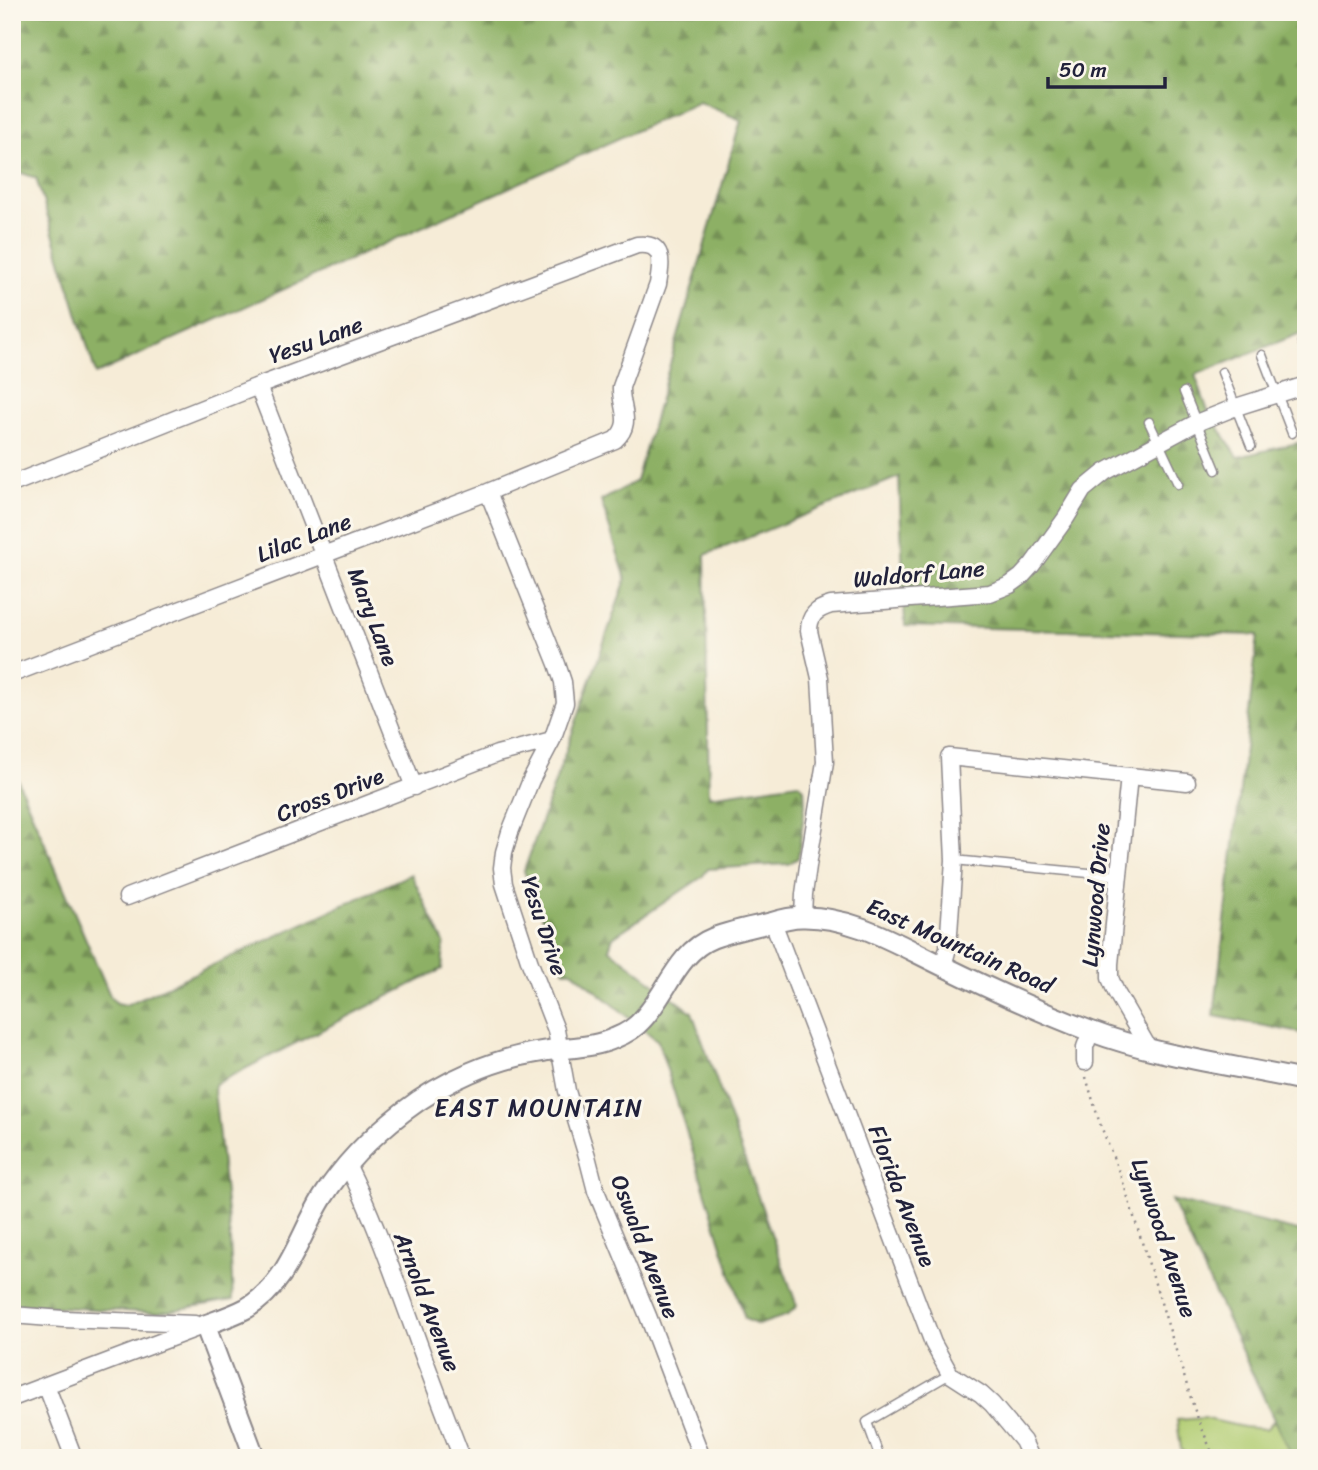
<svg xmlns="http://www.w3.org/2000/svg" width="1318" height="1470" font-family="Sriracha,sans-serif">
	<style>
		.grass { fill: #b2cd73; stroke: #6a7857; stroke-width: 2 }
		.forest { fill: url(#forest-firs); stroke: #586950; stroke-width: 2 }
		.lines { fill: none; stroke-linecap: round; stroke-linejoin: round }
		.service-casing { stroke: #8c8789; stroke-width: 11 }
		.minor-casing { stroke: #8c8789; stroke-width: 19 }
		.tertiary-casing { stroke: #8c8789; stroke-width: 23 }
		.path { stroke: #8c8789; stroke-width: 2.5; stroke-dasharray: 2 5; stroke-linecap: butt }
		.service { stroke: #fff; stroke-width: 8 }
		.minor { stroke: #fff; stroke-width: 16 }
		.tertiary { stroke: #fff; stroke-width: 19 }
		.labels { text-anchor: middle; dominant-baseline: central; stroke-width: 6; stroke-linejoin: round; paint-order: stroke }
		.street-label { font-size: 23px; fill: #22223b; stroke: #fbf7ec }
		.neighbourhood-label { font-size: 24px; letter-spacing: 2px; fill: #22223b; stroke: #fbf7ec }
	</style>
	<defs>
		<pattern id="forest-firs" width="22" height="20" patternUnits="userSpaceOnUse" patternTransform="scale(1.75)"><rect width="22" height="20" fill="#8db065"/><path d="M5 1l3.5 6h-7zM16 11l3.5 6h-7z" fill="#738f54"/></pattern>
	</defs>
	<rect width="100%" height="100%" fill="#fbf7ec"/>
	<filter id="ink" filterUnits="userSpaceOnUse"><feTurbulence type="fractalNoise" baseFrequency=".0143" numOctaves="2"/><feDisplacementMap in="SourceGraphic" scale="14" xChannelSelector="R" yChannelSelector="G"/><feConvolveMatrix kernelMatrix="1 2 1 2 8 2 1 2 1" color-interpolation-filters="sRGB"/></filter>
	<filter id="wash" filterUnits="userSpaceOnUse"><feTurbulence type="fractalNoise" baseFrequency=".00686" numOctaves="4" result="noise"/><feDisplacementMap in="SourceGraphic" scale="28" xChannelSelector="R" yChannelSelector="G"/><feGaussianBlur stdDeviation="1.57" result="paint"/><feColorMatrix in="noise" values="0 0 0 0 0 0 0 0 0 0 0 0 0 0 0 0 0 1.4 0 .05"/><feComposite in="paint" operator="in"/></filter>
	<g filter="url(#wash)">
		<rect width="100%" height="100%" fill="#f6ecd7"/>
		<path class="grass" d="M1279 1415 1306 1458H1187L1181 1449 1177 1420 1203 1418 1243 1427 1266 1429Z"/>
		<path class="forest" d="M12 12H1306V331L1195 375 1208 411 1238 457 1306 441V1034L1214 1016 1258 635 905 626 899 477 705 555 709 796 798 783 804 788 805 805 798 858 788 864 708 869 702 877 613 937 609 949 692 1012 797 1306 788 1315 758 1325 745 1319 658 1041 572 971H564L524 871 626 579 601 501 636 481 741 120 699 102 96 374 36 178 22 173 12 176Z
			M12 767 111 998 117 1003 126 1005 411 874 444 943 442 969 215 1084 214 1090 230 1240 233 1300 157 1313 12 1304Z
			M1171 1200 1306 1233V1458H1292Z"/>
	</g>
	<g filter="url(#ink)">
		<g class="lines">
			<g class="service-casing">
				<path id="service" d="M1302 342 1306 351
					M1262 355 1292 433
					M1222 372 1251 446
					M1184 392 1216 470
					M1149 422 1178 484
					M954 860 1120 876
					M880 1458 867 1422 950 1374"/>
			</g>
			<g class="minor-casing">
				<path id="minor" d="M258 386 414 787
					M12 484 258 386 637 245C666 242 661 264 658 284L621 387C620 408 634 423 615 440L488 492 12 674
					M488 492 557 664 563 682 565 703 552 740 531 780 510 832 504 852 502 868 504 884 530 963 556 1030 567 1091 587 1156 596 1191 648 1316 702 1458
					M1129 776 1110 964V978L1116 992 1149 1049
					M127 897 497 754 552 740
					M803 917 804 894 809 859 825 762 820 678 809 631C809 615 817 609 831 605L990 593 1010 585 1021 577 1032 565 1066 518 1083 490 1105 472 1196 423 1236 407 1306 385
					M773 922 933 1343 950 1374 981 1394 992 1404 1023 1441 1031 1458
					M943 966 948 948 954 860 949 757 1187 782
					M1085 1062V1047L1091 1031
					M347 1164C374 1218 394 1276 415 1333 430 1375 446 1416 462 1458
					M12 1315 63 1319 195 1324
					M46 1385 74 1458
					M12 1398 205 1325"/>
			</g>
			<g class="tertiary-casing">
				<path id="tertiary" d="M255 1458 205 1325C219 1320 234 1315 247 1308 289 1283 299 1235 323 1197 344 1164 372 1136 403 1112 443 1081 495 1058 545 1051 569 1047 593 1048 615 1038 625 1034 635 1028 642 1020 667 994 677 952 713 938 731 931 751 927 770 923 780 920 791 917 802 917 853 916 897 944 941 965 990 989 1040 1012 1090 1031 1159 1057 1234 1065 1306 1081"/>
			</g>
			<path class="path" d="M1086 1077 1099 1121 1124 1185 1195 1411 1214 1458"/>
			<use href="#service" class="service"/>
			<use href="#minor" class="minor"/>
			<use href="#tertiary" class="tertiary"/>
		</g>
	</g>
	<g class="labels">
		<g class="street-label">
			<text transform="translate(316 340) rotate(-20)">Yesu Lane</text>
			<text transform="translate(304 538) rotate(-21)">Lilac Lane</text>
			<text transform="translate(919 574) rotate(-5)">Waldorf Lane</text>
			<text transform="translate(373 617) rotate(69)">Mary Lane</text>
			<text transform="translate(330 795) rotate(-21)">Cross Drive</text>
			<text transform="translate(1096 895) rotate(-85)">Lynwood Drive</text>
			<text transform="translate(544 926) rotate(72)">Yesu Drive</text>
			<text transform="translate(960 946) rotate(24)">East Mountain Road</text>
			<text transform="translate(902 1196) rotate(69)">Florida Avenue</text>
			<text transform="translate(1164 1238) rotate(72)">Lynwood Avenue</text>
			<text transform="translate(645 1247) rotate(69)">Oswald Avenue</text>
			<text transform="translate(427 1302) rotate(69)">Arnold Avenue</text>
		</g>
		<g class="neighbourhood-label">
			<text x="539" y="1108">EAST MOUNTAIN</text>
		</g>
	</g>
	<rect width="1318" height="1470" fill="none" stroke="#fbf7ec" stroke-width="42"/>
	<path d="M1048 77v10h117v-10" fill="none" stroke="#22223b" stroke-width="3.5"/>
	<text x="1059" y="77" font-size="21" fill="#22223b" stroke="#fbf7ec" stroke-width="5" paint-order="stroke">50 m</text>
</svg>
